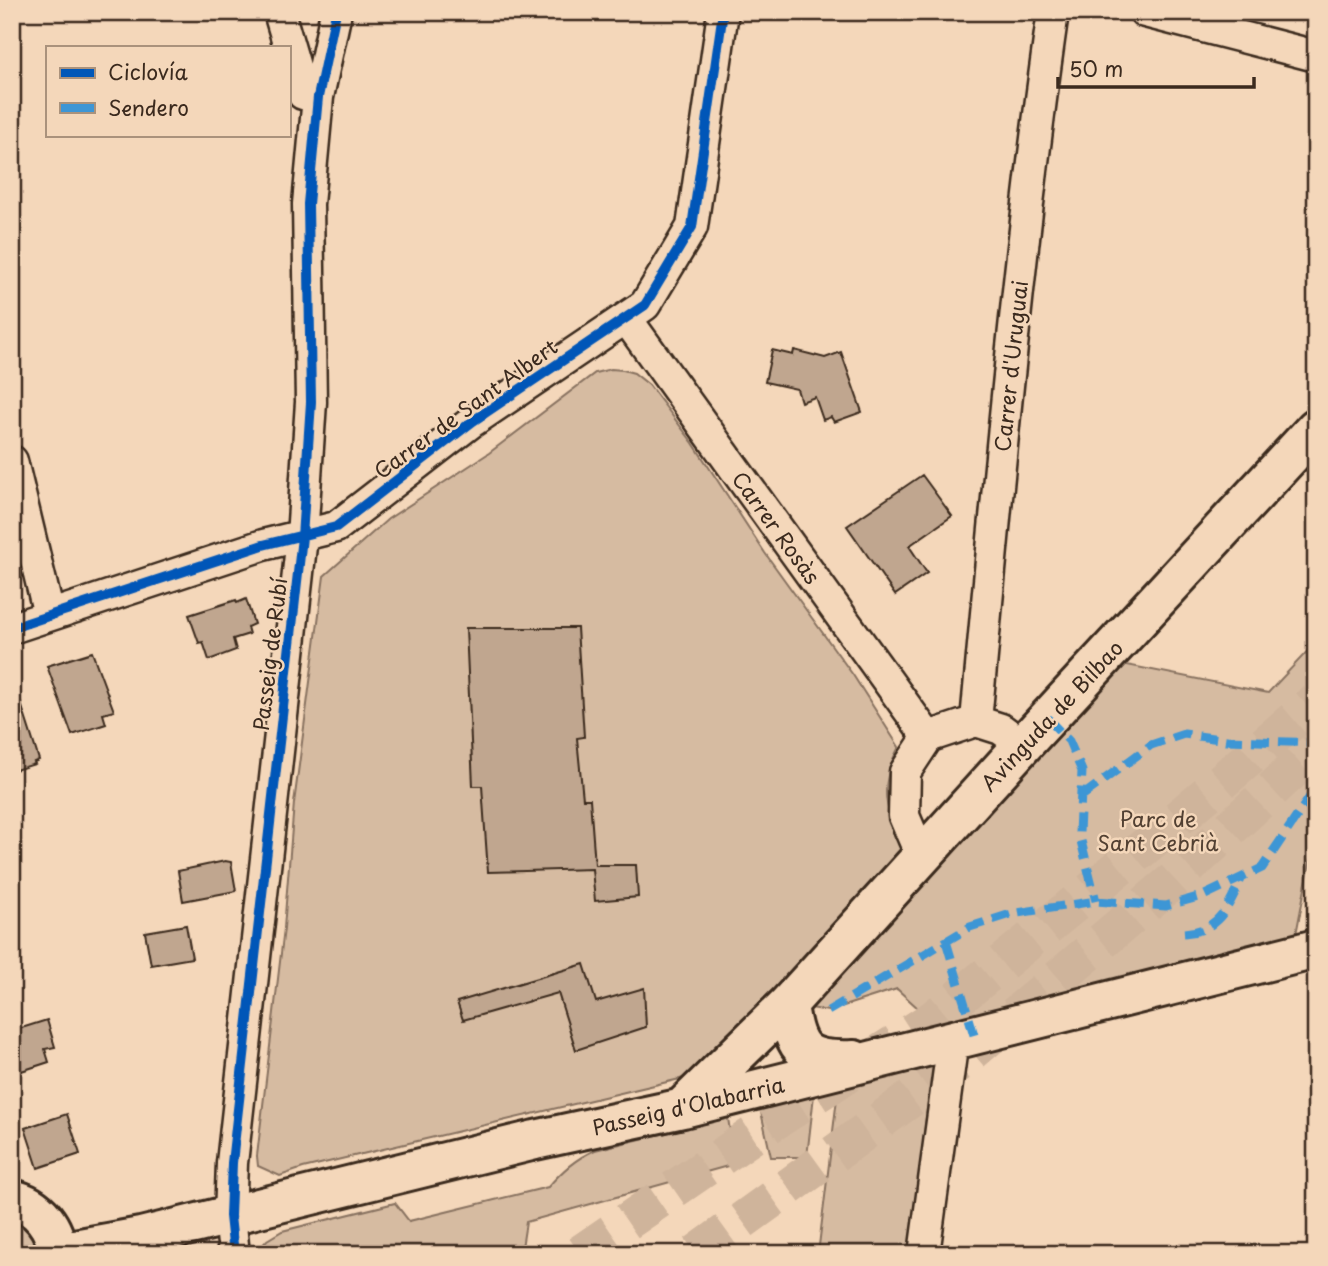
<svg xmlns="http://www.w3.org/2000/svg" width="1328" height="1266" font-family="'Playpen Sans',sans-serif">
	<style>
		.green { fill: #d6bba1; stroke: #887260; stroke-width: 2 }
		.building { fill: #c0a68f; stroke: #3b2a1e; stroke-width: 2 }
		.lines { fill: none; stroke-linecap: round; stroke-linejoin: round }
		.highway-tunnel { stroke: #cfb49b; stroke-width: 38; stroke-dasharray: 38 19; stroke-linecap: butt }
		.street-casing { stroke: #3b2a1e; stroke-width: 35 }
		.secondary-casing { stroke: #3b2a1e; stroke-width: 44 }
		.street { stroke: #f4d7ba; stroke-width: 30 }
		.secondary { stroke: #f4d7ba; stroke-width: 38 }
		.quiet { stroke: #3e96d5; stroke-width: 9; stroke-dasharray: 18 9; stroke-linecap: butt }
		.cycleway-casing { stroke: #f4d7ba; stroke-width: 15 }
		.cycleway { stroke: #0057b8; stroke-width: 10 }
		.labels { text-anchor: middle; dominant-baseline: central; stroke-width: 5; stroke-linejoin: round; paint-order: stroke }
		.street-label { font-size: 21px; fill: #3b2a1e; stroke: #f4d7ba }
		.park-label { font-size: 21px; fill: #524032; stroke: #f4d7ba }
	</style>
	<rect width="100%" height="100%" fill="#f4d7ba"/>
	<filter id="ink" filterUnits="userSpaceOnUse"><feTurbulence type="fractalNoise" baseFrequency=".0143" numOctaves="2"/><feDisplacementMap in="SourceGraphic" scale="14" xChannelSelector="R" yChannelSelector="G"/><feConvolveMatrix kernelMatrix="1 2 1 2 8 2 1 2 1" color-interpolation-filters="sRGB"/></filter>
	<g filter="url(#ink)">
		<path class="green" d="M611 369 623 370 634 373 649 385 693 443 765 553 853 675 899 747C877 787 886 811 903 850L715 1053 684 1078 303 1168 280 1176 258 1166 257 1156 284 928 294 803 324 576 388 519 489 453 595 373Z
			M1316 642V831L1292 955 953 1040 897 989 828 1011 788 1004 1102 660 1268 693Z
			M925 1064 931 1072 911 1254H818L839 1082Z
			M815 1086 807 1157H771L761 1112 777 1106V1098Z
			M728 1118 735 1164 526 1222 521 1254H255L267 1240 282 1231 395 1203 409 1221 548 1187C562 1171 575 1159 595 1150Z
			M12 1217C27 1224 37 1237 39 1254H12Z"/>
		<path class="building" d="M772 350 793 355 794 350 825 358 841 352 862 412 834 422 831 417 823 420 815 397 801 402 797 389 765 382Z
			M922 475 952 516 909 546 927 573 895 595 847 526Z
			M246 599 254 624 247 627 249 634 233 639 236 650 209 660 203 642 199 643 189 615 236 600 237 603Z
			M466 628H577L584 737 577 738 583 799H590L595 865H636L638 897 595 901 592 869 488 872 482 786H473Z
			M92 652 114 711 103 714 106 724 72 735 47 666Z
			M12 691H17L39 760 34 762 35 764 12 771Z
			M225 861 231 862 236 891 183 901 178 871Z
			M186 925 192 958 151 965 145 932Z
			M584 964 596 1002 644 988 646 1027 576 1050 558 993 463 1020 457 1002Z
			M47 1020 55 1047 45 1049 49 1062 12 1074V1031Z
			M67 1114 80 1154 38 1168 25 1128Z"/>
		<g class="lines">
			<path class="highway-tunnel" d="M580 1254 750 1137 933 1019 1148 844 1316 701
				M696 1254 953 1068 1173 881 1316 749"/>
			<g class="street-casing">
				<path id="street" d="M279 12 303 94 318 97
					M1145 12 1312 55
					M626 318 928 737
					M12 461 49 615
					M12 628 263 545 336 527 473 421 645 305 692 227 723 12
					M976 721C998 484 1019 248 1053 12
					M922 858 904 816 905 772 928 737 976 721 1001 729 1023 745
					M234 1254 230 1216 232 1163 302 537 311 402 308 204 318 97 336 12
					M924 1254 953 1040"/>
			</g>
			<g class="secondary-casing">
				<path id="secondary" d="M788 1004C794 1052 805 1062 854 1060
					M684 1106 788 1004 1023 745 1316 428
					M12 1199C39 1205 55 1227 58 1254
					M58 1252 141 1237 535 1140 683 1108 1316 949"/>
			</g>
			<use href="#street" class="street"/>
			<use href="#secondary" class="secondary"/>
			<path class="quiet" d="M1047 718 1069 741 1082 771 1079 833 1096 901
				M1082 796 1151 745 1184 734 1227 740 1316 743
				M1184 933C1220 931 1229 905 1242 877
				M946 941 974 1035
				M828 1011 970 927 1011 914 1096 901 1166 906 1205 895 1262 868 1316 788"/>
			<g class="cycleway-casing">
				<path id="cycleway" d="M12 628 263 545 336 527 473 421 645 305 692 227 723 12
					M234 1254 230 1216 232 1163 302 537 311 402 308 204 318 97 336 12"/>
			</g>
			<use href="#cycleway" class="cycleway"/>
		</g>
	</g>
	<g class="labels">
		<g class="street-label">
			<text transform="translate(1010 366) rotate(-84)">Carrer d'Uruguai</text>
			<text transform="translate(465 408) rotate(-36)">Carrer de Sant Albert</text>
			<text transform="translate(777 527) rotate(54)">Carrer Rosàs</text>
			<text transform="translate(269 654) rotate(-83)">Passeig de Rubí</text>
			<text transform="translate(1051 715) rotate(-47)">Avinguda de Bilbao</text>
			<text transform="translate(688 1105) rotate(-13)">Passeig d'Olabarria</text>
		</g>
		<g class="park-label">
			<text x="1158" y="818">Parc de<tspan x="1158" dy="24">Sant Cebrià</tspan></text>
		</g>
	</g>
	<rect width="1328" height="1266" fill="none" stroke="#f4d7ba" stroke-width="42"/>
	<rect x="21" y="21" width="1286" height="1224" fill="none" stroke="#3b2a1e" stroke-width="2.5" filter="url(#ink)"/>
	<rect x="46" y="46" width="245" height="91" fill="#f4d7ba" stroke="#aa927c" stroke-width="2"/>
	<rect x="60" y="68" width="35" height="10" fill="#0057b8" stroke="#aa927c" stroke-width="2"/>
	<text x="108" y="80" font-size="21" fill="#3b2a1e">Ciclovía</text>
	<rect x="60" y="103" width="35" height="10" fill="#3e96d5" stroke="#aa927c" stroke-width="2"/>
	<text x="108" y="116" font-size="21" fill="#3b2a1e">Sendero</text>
	<path d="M1058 77v10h196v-10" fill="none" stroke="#3b2a1e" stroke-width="3.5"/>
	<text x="1069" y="77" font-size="21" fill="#3b2a1e" stroke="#f4d7ba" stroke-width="5" paint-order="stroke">50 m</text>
</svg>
